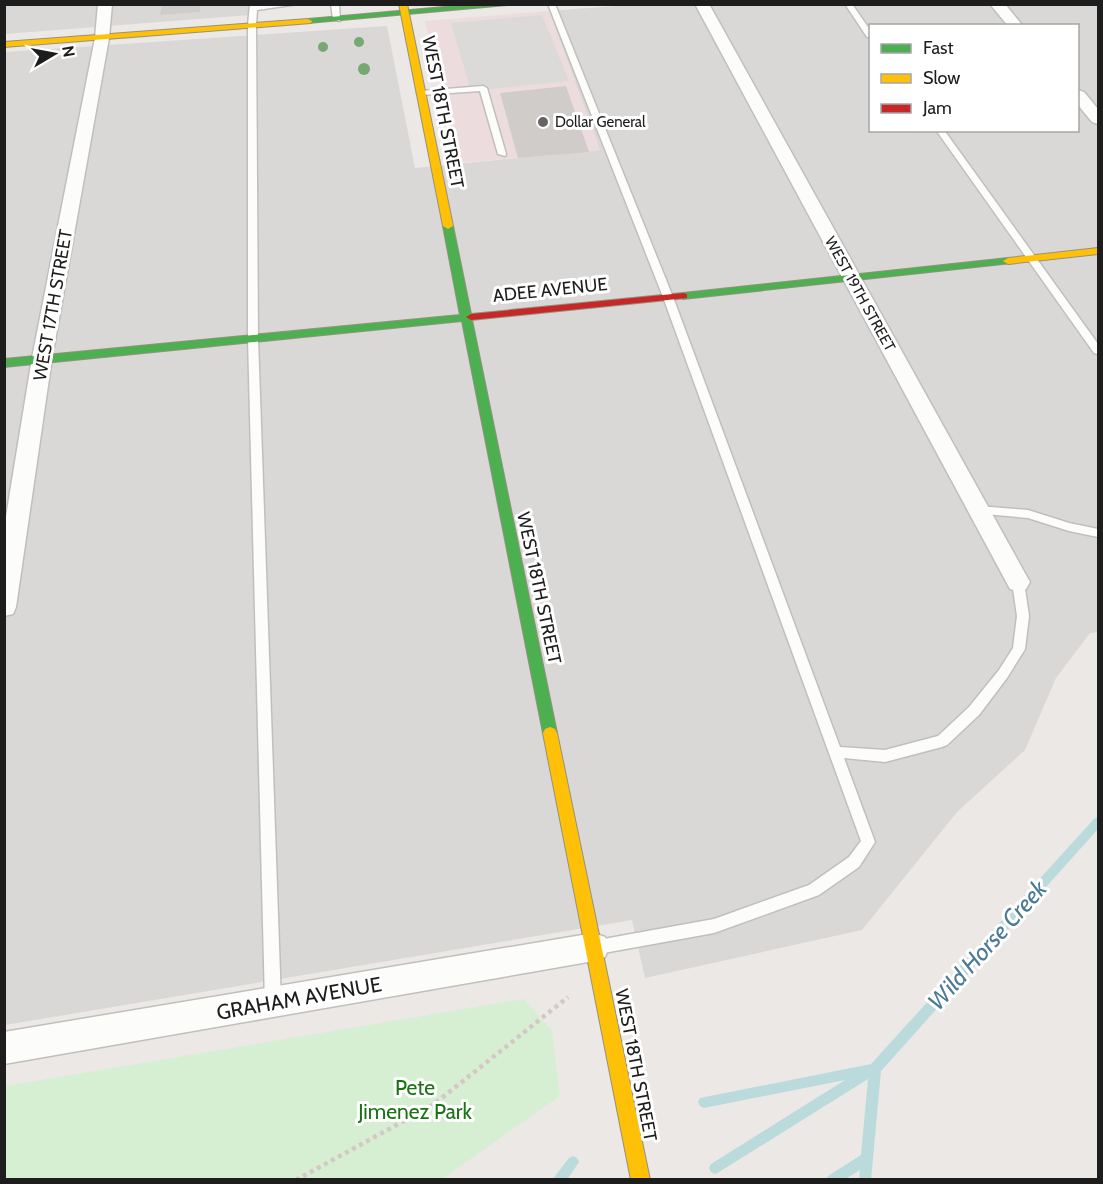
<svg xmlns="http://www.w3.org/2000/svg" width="1103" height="1184" font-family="Cabin,sans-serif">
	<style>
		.residential { fill: #dad8d7; fill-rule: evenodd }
		.commercial { fill: #ecdcdd }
		.park { fill: #d6efd2 }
		.parking { fill: #dbdad9 }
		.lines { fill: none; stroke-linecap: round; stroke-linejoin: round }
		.stream { fill: #bbdadc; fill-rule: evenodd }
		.building { fill: #d0ccca }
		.lane-casing { stroke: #c1bfbe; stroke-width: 3 }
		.street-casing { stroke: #c1bfbe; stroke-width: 3 }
		.fast-casing { stroke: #94927f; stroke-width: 2 }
		.slow-casing { stroke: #94927f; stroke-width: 2 }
		.jam-casing { stroke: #94927f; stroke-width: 2 }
		.path { stroke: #d4c7c6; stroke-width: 4.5; stroke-dasharray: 4 4; stroke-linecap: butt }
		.lane { fill: #fcfcfb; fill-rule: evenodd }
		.street { fill: #fcfcfb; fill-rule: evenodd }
		.fast { fill: #4caf50; fill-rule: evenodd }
		.slow { fill: #ffc107; fill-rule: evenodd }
		.jam { fill: #c62828; fill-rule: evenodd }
		.tree { fill: #77a872 }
		.poi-dot { fill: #656463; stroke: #fff; stroke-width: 2 }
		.labels { text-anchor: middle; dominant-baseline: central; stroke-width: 6; stroke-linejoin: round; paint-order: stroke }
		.far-poi-label { font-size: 15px; fill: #1d1d1d; stroke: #fff; text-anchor: start }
		.far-street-label { font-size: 15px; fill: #1d1d1d; stroke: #fff }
		.street-label { font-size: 18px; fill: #1d1d1d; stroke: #fff }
		.near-street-label { font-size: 21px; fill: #1d1d1d; stroke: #fff }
		.near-park-label { font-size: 21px; fill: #187313; stroke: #fff }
		.near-water-label { font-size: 24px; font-style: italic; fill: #4a7a96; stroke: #fff }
	</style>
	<rect width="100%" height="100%" fill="#ebe8e5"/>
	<path class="residential" d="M642 4 1098 5V632L1090 633 1056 678 1025 750 957 812 862 930 645 978 632 920 5 1025V52L387 26 415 168 600 150 549 11ZM870 26H1078V130H870Z
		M5 5H250V15L5 34Z"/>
	<path class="commercial" d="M549 11 600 150 457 163 425 21Z"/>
	<path class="park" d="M524 999 552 1031 560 1096 442 1179H5V1086Z"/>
	<path class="parking" d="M542 15 569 81 471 91 451 23Z"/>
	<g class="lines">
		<path class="stream" d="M1098 817V829L881 1071 871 1180H859L860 1170 844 1180H826L828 1176 861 1155 868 1079 719 1172 715 1174 711 1172 709 1168 711 1164 845 1080 704 1108 700 1106 698 1102 700 1098 871 1064 1094 819Z
			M573 1156 577 1158 579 1162 567 1180H552L569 1158Z"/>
	</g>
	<path class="building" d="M162 4H200V12L160 15Z
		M566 86 589 152 518 158 500 93Z"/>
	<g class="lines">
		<g class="lane-casing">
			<path id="lane" d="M250 4H298L257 10 256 25 258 338 281 1002 278 1007 273 1010 268 1007 265 1002 248 338V25Z
				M331 4H339L340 21 333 19Z
				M548 4H555L673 297 840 747 885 750 938 736 969 707 999 670 1013 648 1017 616 1012 582 1014 579H1022L1024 582 1029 616 1025 649 1007 678 979 715 947 745 942 747 885 762 844 758 875 842 859 867 819 895 714 933 598 954 593 952 591 947 593 942 598 940 714 919 809 885 849 857 861 841 663 297Z
				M845 4H852L870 30V37H867Z
				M483 86 487 88 506 154 505 156 498 154 480 91 421 95 417 93 421 91Z
				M936 130H944L1098 344V354L1094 353Z
				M978 506 1028 510 1069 523 1098 529V537L1069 531 1028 518 974 513 972 510Z"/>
		</g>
		<g class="street-casing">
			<path id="street" d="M98 4H112L109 38 52 358 16 607 13 614 4 616V529L32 358 95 38Z
				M695 4H709L1026 575 1030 582 1026 589 1018 591 1010 589Z
				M990 4H1005L1023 26H1008Z
				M1078 90 1084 92 1098 109V124L1092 122 1078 105Z
				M594 933 605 937 609 947 605 957 594 961 4 1064V1032Z"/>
		</g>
		<g class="fast-casing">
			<path id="fast" d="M478 4H517L308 23 304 21 308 19Z
				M448 223 453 226 471 314 476 317 472 320 557 733 555 737 550 739 545 737 543 733 462 321 4 367V359L460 315 443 226Z
				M1008 258 1013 261 1012 263 683 299 678 296 683 293Z"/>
		</g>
		<g class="slow-casing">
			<path id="slow" d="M399 4H407L453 226 448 229 443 226Z
				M308 19 312 21 311 23 4 47V42Z
				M1098 248V254L1008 264 1003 261 1008 258Z
				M550 727 555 729 557 733 650 1180H631L543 733 545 729Z"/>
		</g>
		<g class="jam-casing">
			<path id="jam" d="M683 293 687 294V298L471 320 466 317 471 314Z"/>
		</g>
		<path class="path" d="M296 1180 433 1105 568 997"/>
		<use href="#lane" class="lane"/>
		<use href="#street" class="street"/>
		<use href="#fast" class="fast"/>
		<use href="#slow" class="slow"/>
		<use href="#jam" class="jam"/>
	</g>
	<g class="tree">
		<circle cx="359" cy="42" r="5"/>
		<circle cx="323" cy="47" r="5"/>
		<circle cx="364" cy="69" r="6"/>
	</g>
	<circle class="poi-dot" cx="543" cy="122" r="6"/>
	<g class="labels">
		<g class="far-poi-label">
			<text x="555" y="122">Dollar General</text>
		</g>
		<g class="far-street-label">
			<text transform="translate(860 294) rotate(61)">WEST 19TH STREET</text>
		</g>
		<g class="street-label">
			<text transform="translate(443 112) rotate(79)">WEST 18TH STREET</text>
			<text transform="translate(550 290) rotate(-6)">ADEE AVENUE</text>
			<text transform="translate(53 305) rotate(-80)">WEST 17TH STREET</text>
			<text transform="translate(539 588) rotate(78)">WEST 18TH STREET</text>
			<text transform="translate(636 1065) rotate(79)">WEST 18TH STREET</text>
		</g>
		<g class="near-street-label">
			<text transform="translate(299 998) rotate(-10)">GRAHAM AVENUE</text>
		</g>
		<g class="near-park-label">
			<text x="415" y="1087">Pete<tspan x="415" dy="24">Jimenez Park</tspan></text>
		</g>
		<g class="near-water-label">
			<text transform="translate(987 945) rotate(-48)">Wild Horse Creek</text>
		</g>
	</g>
	<rect width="1103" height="1184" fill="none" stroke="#1d1d1d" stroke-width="12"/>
	<rect x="869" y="24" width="210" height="108" fill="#ffffff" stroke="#a5a5a5" stroke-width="1.5"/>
	<rect x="881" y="44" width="30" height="9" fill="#4caf50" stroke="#a5a5a5" stroke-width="1.5"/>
	<text x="923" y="54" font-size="18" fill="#1d1d1d">Fast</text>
	<rect x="881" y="74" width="30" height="9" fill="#ffc107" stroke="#a5a5a5" stroke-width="1.5"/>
	<text x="923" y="84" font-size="18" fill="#1d1d1d">Slow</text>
	<rect x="881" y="104" width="30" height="9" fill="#c62828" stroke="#a5a5a5" stroke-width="1.5"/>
	<text x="923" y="114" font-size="18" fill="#1d1d1d">Jam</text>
	<g transform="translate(54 54) rotate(80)" stroke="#ffffff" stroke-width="4.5" paint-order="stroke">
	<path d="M0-4.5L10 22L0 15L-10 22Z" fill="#1d1d1d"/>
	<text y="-9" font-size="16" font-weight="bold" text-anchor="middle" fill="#1d1d1d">N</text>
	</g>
</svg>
